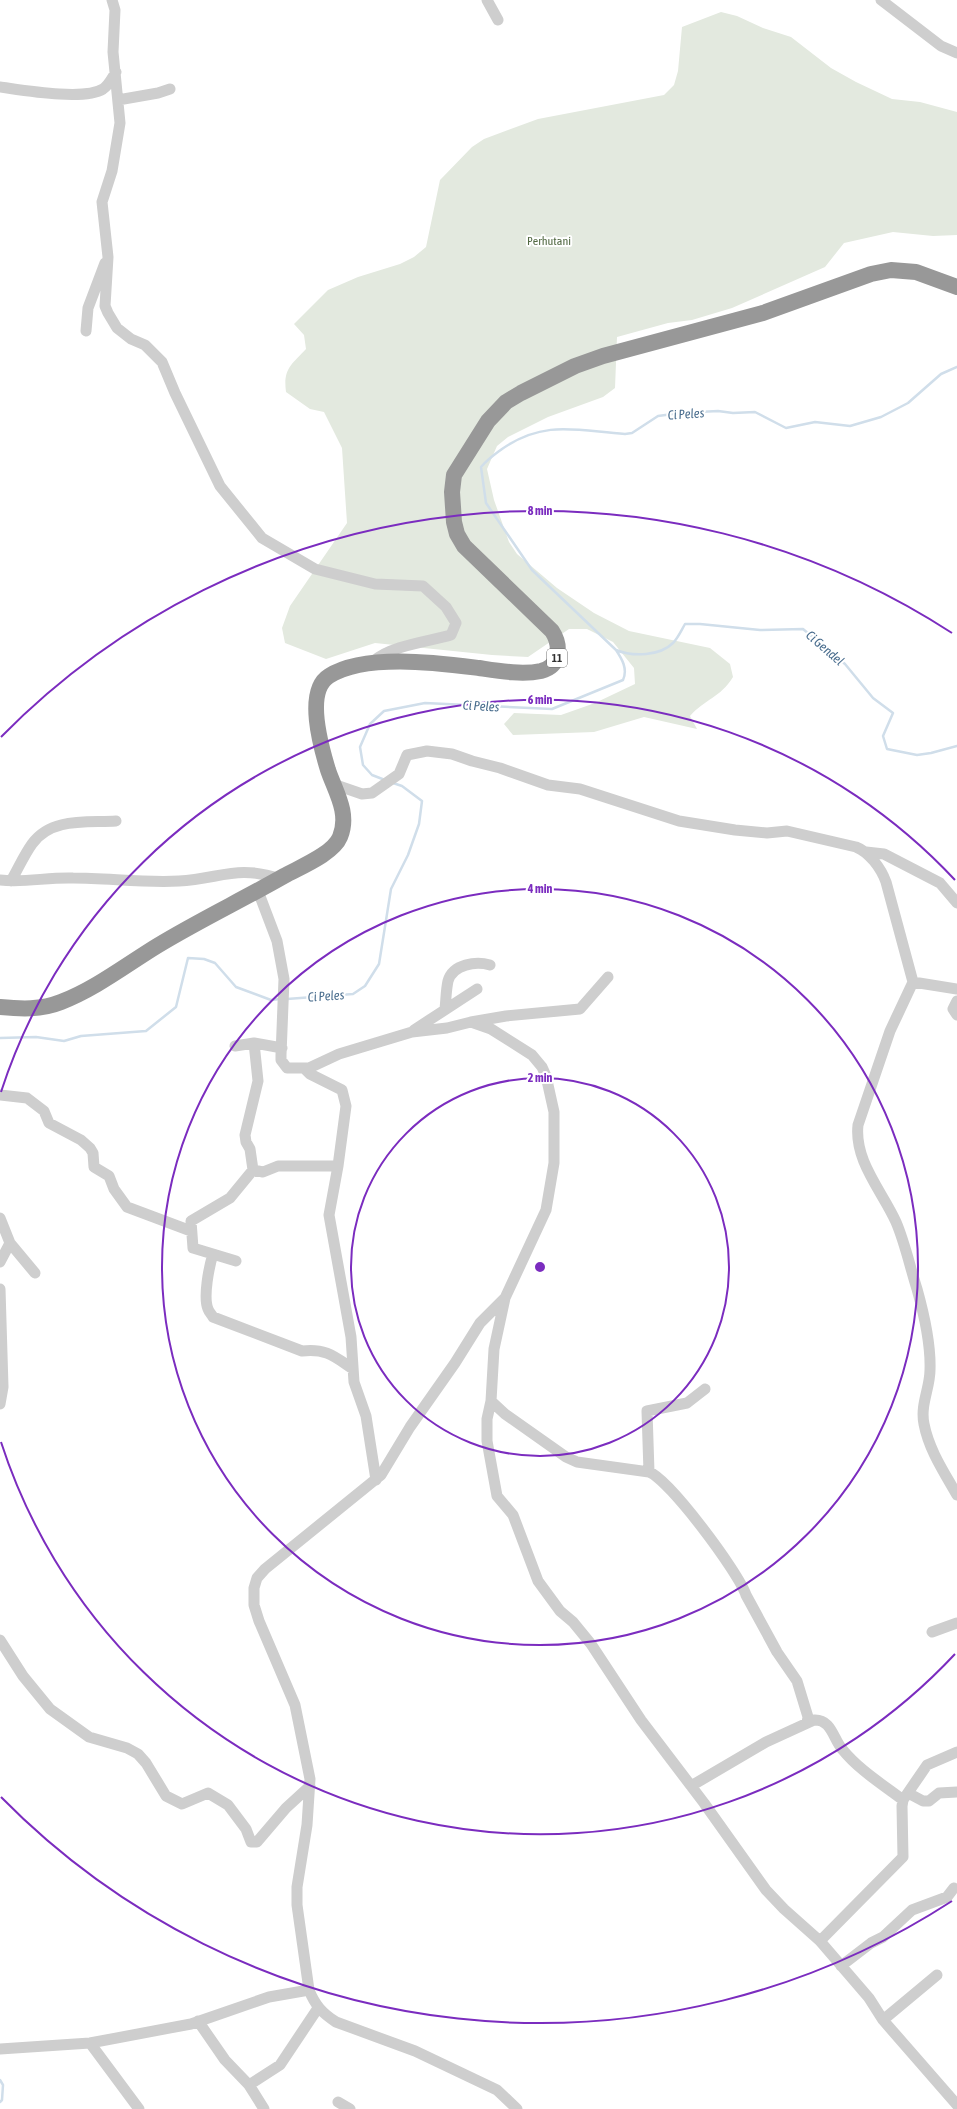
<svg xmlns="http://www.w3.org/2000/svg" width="957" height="2109" font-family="'Asap Condensed',sans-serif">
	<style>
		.green { fill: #e3e9df }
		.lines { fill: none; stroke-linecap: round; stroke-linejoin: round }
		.stream { stroke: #d0deea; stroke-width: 2.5 }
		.minor { stroke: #cecece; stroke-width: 11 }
		.highway { stroke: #989898; stroke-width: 16 }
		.ring { fill: none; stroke: #7b2cbf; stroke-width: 2 }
		.labels { text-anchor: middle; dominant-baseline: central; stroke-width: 4; stroke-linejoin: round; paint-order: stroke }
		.shield { fill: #fff; stroke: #6f6f6f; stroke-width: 1 }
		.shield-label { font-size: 11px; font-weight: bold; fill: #313131 }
		.park-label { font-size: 12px; fill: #526943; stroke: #fff }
		.water-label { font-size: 13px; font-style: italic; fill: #476b8c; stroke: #fff }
		.centre { fill: #7b2cbf; stroke: #fff; stroke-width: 2 }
		.ring-label { font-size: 12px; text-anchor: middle; font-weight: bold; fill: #7b2cbf; stroke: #fff; stroke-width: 4; stroke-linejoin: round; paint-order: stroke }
	</style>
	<rect width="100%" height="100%" fill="#fff"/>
	<path class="green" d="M721 12 737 16 763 28 791 37 831 68 856 82 892 99 920 102 957 112V235L933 236 893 232 844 243 825 267 732 308 692 320 668 323 617 337 615 388 603 397 548 417 508 437 497 446 487 469 494 500 509 542 517 554 557 588 594 613 629 631 710 648 730 664 733 677C720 698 705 699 690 716L697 729 644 717 594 732 513 735 504 724 514 713 561 715 595 703 635 684 634 668 613 642 587 629H569L528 657 492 655 375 643 326 659 285 643 282 628 290 606 347 523 342 448 324 412 310 409 286 392C283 369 291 365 306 349L304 335 294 324 328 290 358 277 400 264 414 257 426 247 440 180 472 147 484 139 538 119 664 95 674 85 678 71 682 27Z"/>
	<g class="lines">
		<path class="stream" d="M616 650C633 657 660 656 673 643 678 638 681 631 685 624H700L760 630 803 629 845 664 873 698 893 713 883 736 887 749 917 755 931 753 957 746
			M385 780 372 775 363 765 360 747 370 724 384 711 425 703 552 709 623 680C628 669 622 659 616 650L532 570 486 503 481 467C488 459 494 455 502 449 545 419 578 431 625 434L632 433 658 416 680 413 718 411 733 413 755 412 786 428 815 422 850 426 881 417 908 403 941 374 957 367
			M287 999 353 994 365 986 379 964 391 889 408 855 419 824 422 801 402 786 393 783
			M0 1038 36 1037 64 1041 81 1036 146 1031 176 1007 188 958 204 959 215 963 236 987 271 1000 280 999
			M0 2080 3 2085 2 2100 0 2102"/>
		<path class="minor" d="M112 0 115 10 113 52 120 123 112 171 102 202 108 257 105 306 108 313 117 328 131 339 145 345 162 362 175 393 220 486 262 538 315 569 375 584 423 586 446 607 456 623 451 635C430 641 390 646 374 661
			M487 0 498 20
			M881 0 941 46 957 53
			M0 87C22 90 84 101 103 89 109 85 112 78 116 72
			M118 100 158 93 170 89
			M86 331 88 308 105 263
			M333 784 362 794 372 793 399 774 407 755 427 751 452 754 472 761 500 768 548 785 580 789 679 821 735 830 767 833 787 831 856 847C869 852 881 868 886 882L913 982 890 1031 858 1125C854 1161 882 1191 896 1222 905 1243 910 1267 917 1289 924 1314 931 1343 930 1370 930 1388 920 1405 924 1424 929 1450 944 1472 957 1495
			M866 852 884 854 940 883 957 903
			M0 880C24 883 48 877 73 878 108 878 144 883 179 881 220 879 237 864 280 879
			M11 881C18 869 24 855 32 844 51 817 88 823 116 821
			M258 891 277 941 284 979 281 1055V1060L287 1068H309L339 1054 412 1032 447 1028 471 1022 491 1029 532 1055 542 1067 546 1076 554 1112V1163L546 1210 505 1298 480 1323 455 1363 410 1427 381 1475 265 1569 257 1578 254 1588V1605L259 1621 295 1705 310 1779 307 1825 297 1887V1905L309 1990C315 2005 322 2013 336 2022L415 2051 497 2090 517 2109
			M913 982 957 989
			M957 1001 953 1009 957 1015
			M445 1009C446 1000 446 990 448 981 453 964 476 961 490 965
			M471 1022 506 1016 580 1009 608 977
			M414 1030 477 989
			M235 1046 254 1043 282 1048
			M305 1069 310 1074 342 1090 346 1106 338 1166 329 1215 351 1337 354 1382 366 1416 376 1480
			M0 1095 27 1098 44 1111 49 1123 81 1140 90 1148 93 1153 94 1167 109 1176 114 1189 127 1207 191 1231
			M253 1170 250 1149 246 1142 245 1135 258 1081 254 1043
			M0 1218 10 1243 35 1273
			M213 1254C209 1267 203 1297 208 1309 209 1312 212 1315 213 1317L302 1351C326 1348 335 1357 353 1369
			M236 1261 193 1248 191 1221 230 1198 253 1170 263 1172 278 1166H338
			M0 1262 10 1243
			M0 1289 3 1387 0 1404
			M505 1298 494 1349 491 1401 487 1419V1441L497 1496 513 1515 538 1581 560 1611 573 1622 591 1644 641 1720 704 1803 766 1890 784 1909 820 1941 869 1998 883 2020 957 2105
			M491 1401 505 1414 566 1457 577 1462 649 1472C669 1479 739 1573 746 1595L777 1652 797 1681 808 1717 807 1723
			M649 1472 647 1411 687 1403 705 1389
			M932 1632 957 1623
			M0 1640 23 1676 50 1709 89 1737 127 1748 138 1754 146 1763 166 1796 182 1804 208 1793 228 1805 246 1829 251 1842H257L286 1808 310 1786
			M691 1786 766 1742 814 1720C831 1719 833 1738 842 1749 859 1770 882 1784 903 1800
			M908 1793 923 1801H929L939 1793 957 1792
			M820 1941 903 1857 902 1806 903 1800 927 1765 957 1752
			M841 1966 871 1943 883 1937 912 1910 947 1897 954 1888
			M883 2020 937 1975
			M198 2021 225 2060 249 2085 280 2065 318 2008
			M90 2043 139 2109
			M0 2049 90 2043 191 2024 269 1997 309 1990
			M249 2085 264 2109
			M338 2102 350 2109"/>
		<path class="highway" d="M0 1007C21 1009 41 1010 61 1002 95 989 126 965 157 946 198 921 242 900 284 876 300 867 333 854 340 837 350 813 335 791 328 770 321 747 305 691 329 676 365 653 439 663 479 668 499 671 522 675 541 671 561 666 561 645 552 631L464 546 457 534 454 522 452 492 454 475 488 421 506 402 521 393 575 366 603 356 763 313 871 274 891 270 916 272 957 287"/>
	</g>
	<g class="ring">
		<circle cx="540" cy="1267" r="189"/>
		<circle cx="540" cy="1267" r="378"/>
		<path d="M955 1654A567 567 0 0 1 1 1442M1 1092A567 567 0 0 1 955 880"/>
		<path d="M952 1901A756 756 0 0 1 1 1797M1 737A756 756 0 0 1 952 633"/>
	</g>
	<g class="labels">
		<rect class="shield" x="547" y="649" width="20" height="18" rx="3"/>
		<g class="shield-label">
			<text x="557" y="658">11</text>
		</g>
		<g class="park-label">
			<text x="549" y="241">Perhutani</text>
		</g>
		<g class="water-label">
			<text transform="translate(686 414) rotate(-4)">Ci Peles</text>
			<text transform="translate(825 648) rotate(41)">Ci Gendel</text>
			<text transform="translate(481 706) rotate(3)">Ci Peles</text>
			<text transform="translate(326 996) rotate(-4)">Ci Peles</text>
		</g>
	</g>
	<circle cx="540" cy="1267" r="6" class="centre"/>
	<g class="ring-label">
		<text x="540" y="515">8 min</text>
		<text x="540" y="704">6 min</text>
		<text x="540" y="893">4 min</text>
		<text x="540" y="1082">2 min</text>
	</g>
</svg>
